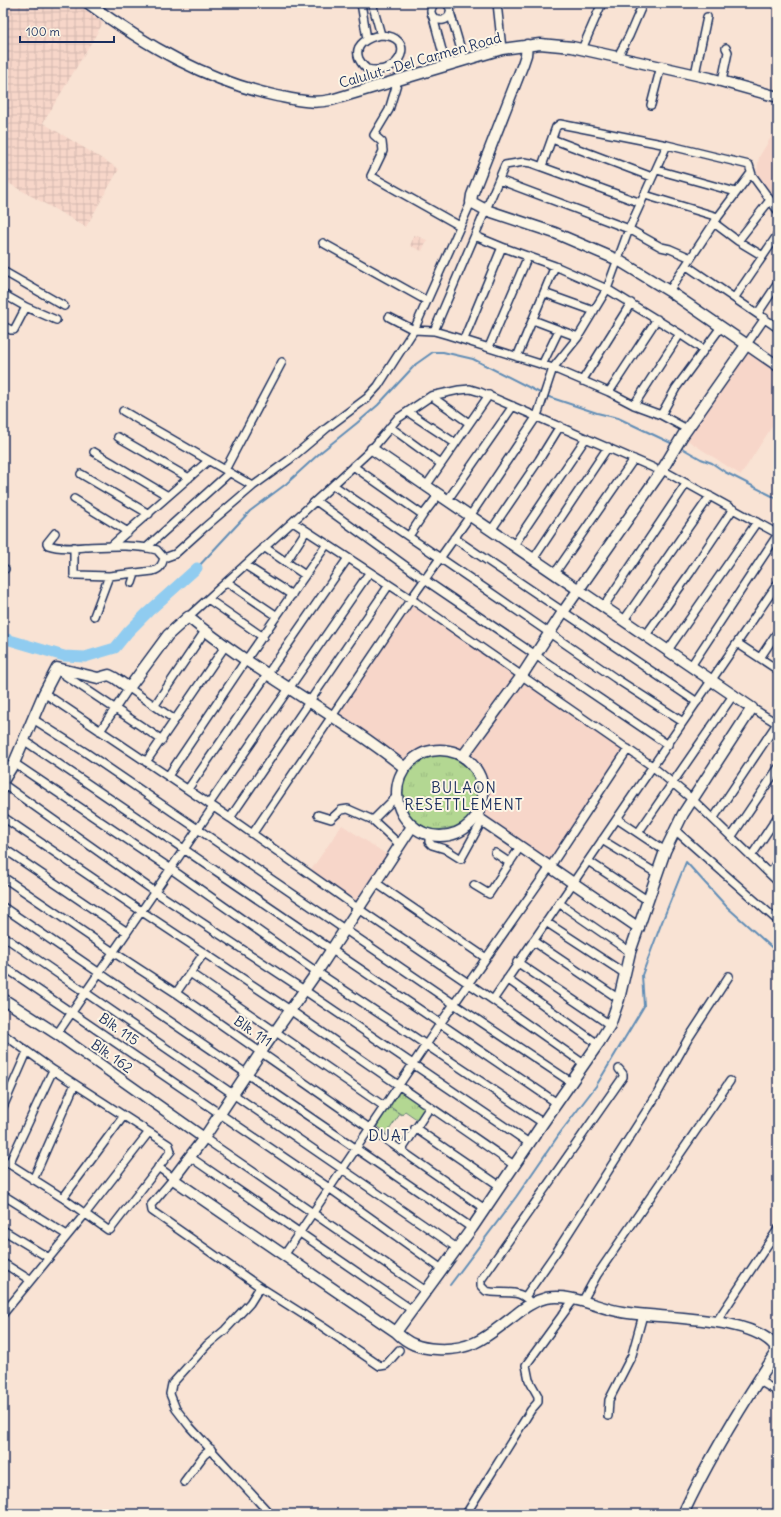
<svg xmlns="http://www.w3.org/2000/svg" width="781" height="1517" font-family="Delius,sans-serif">
	<style>
		.built { fill: #f7d6c9 }
		.industrial { fill: url(#industrial-grid) }
		.green { fill: #b3d792; stroke: #678378 }
		.park { fill: url(#park-tufts); stroke: #678378 }
		.lines { fill: none; stroke-linecap: round; stroke-linejoin: round }
		.stream { stroke: #618db6; stroke-width: 2 }
		.river { stroke: #90ccf0; stroke-width: 11 }
		.street-casing { stroke: #1b2f5e; stroke-width: 10 }
		.secondary-casing { stroke: #1b2f5e; stroke-width: 13 }
		.street { stroke: #fcf5e5; stroke-width: 7 }
		.secondary { stroke: #fcf5e5; stroke-width: 10 }
		.labels { text-anchor: middle; dominant-baseline: central; stroke-width: 4; stroke-linejoin: round; paint-order: stroke }
		.street-label { font-size: 14px; fill: #1b2f5e; stroke: #fcf5e5 }
		.neighbourhood-label { font-size: 15px; letter-spacing: 1px; fill: #1b2f5e; stroke: #fcf5e5 }
	</style>
	<defs>
		<pattern id="industrial-grid" width="8" height="8" patternUnits="userSpaceOnUse"><rect width="8" height="8" fill="#f7d6c9"/><path d="M0 4h8M4 0v8" fill="none" stroke="#d3b8af"/></pattern>
		<pattern id="park-tufts" width="24" height="20" patternUnits="userSpaceOnUse"><rect width="24" height="20" fill="#b3d792"/><path d="M3 7l-1-3M5 7V3M7 7l1-3M15 17l-1-3M17 17v-4M19 17l1-3" fill="none" stroke="#99b980"/></pattern>
	</defs>
	<rect width="100%" height="100%" fill="#f9e3d4"/>
	<filter id="ink" filterUnits="userSpaceOnUse"><feTurbulence type="fractalNoise" baseFrequency=".025" numOctaves="2"/><feDisplacementMap in="SourceGraphic" scale="8" xChannelSelector="R" yChannelSelector="G"/><feConvolveMatrix kernelMatrix="1 2 1 2 8 2 1 2 1" color-interpolation-filters="sRGB"/></filter>
	<g filter="url(#ink)">
		<path class="built" d="M778 131V202L774 204 757 172 759 157 773 134Z
			M745 350 778 371V417L741 475 687 440Z
			M410 603 516 675 464 752 447 743 412 751 403 764 336 715Z
			M521 680 624 749 548 864 482 818 486 809V790L480 764 470 755Z
			M342 825 389 856 359 903 311 870Z"/>
		<path class="industrial" d="M3 3H76L103 23 43 123 119 169 86 227 3 180Z
			M414 235 427 240 422 251 410 246Z"/>
		<path class="green" d="M389 1107 400 1114 387 1133 377 1126Z"/>
		<path class="park" d="M446 753 472 770C476 789 483 815 460 825 452 828 442 829 433 831L418 823 407 813 400 784 417 759Z
			M401 1089 427 1107 418 1120 405 1111 402 1115 389 1106Z"/>
		<g class="lines">
			<path class="stream" d="M546 396 597 413 618 418 673 444
				M680 447 701 459 712 463 725 472 778 499
				M197 568 250 511 286 484 321 452 357 423 378 405 416 364 433 352H443L473 359 542 394
				M450 1285 516 1197 560 1133 596 1086 644 1006 642 975 660 927 686 862 727 907 778 953"/>
			<path class="river" d="M3 638 64 656 85 657 115 648 128 632 148 612 197 568"/>
			<g class="street-casing">
				<path id="street" d="M361 3 367 39
					M372 3 381 35
					M435 3C422 16 444 28 450 14 452 10 449 6 446 3
					M497 3 502 49
					M450 12 464 60
					M433 17 446 65
					M381 35C417 36 402 77 367 69 363 66 361 63 359 59 353 44 369 37 381 35Z
					M582 49 602 3
					M617 58 629 36 641 8V5L637 3
					M695 74 707 17
					M398 80 389 110 374 135 382 142 383 151 371 176 460 226
					M722 81 728 52 726 48
					M651 105 661 66
					M552 139 652 177
					M542 166 556 127 560 124 667 145 749 165 752 175 778 211
					M657 170 736 192
					M499 180 629 229 661 247 670 249 691 258
					M645 195 718 217
					M714 223 738 241 763 256
					M475 236 502 247 555 266 607 289 680 334 704 350
					M738 241 770 200
					M323 243 427 301
					M687 266 778 328
					M3 271 64 306
					M669 291 718 217 751 173
					M544 293 594 311
					M3 294 26 307 56 320
					M735 297 778 234
					M758 313 778 283
					M389 317 414 330 434 331 448 335 553 368 609 392 634 405 661 415 687 429
					M533 320 578 337
					M3 326 11 330H14L26 307
					M434 331 505 165 524 162 531 163 641 203
					M464 339 502 247
					M747 344 765 318
					M489 347 528 256
					M517 357 555 266
					M542 365 559 330
					M582 381 631 303
					M609 392 657 319
					M431 396 469 423
					M634 405 680 334
					M123 411 253 486
					M408 412 455 443
					M661 415 676 388 721 327
					M390 427 441 464
					M118 437 189 478
					M94 452 168 496
					M353 466 423 515 439 494
					M225 470 282 362
					M666 472 778 534
					M81 474 149 514
					M333 485 487 590 615 678 683 722
					M426 486 489 395
					M74 499 128 532
					M316 501 425 580 668 745
					M447 501 513 406
					M293 522 411 599 652 766 693 800 778 882
					M492 529 539 460 560 426
					M55 533 47 543 48 545C60 549 73 548 85 547 108 546 135 544 157 550L164 558 175 554 205 527 253 486 289 460 327 428 367 398 378 386 414 330 471 202
					M409 536 423 515
					M454 538 697 702
					M514 545 586 438
					M111 546 208 461
					M74 547V575H77L109 576 153 571C160 569 162 565 164 558
					M264 547 305 575
					M146 548 229 473
					M534 558 608 447
					M286 562 306 531
					M245 565 292 595
					M3 569H5
					M555 573 634 459
					M227 582 277 616
					M132 583 135 574
					M208 599 263 637
					M604 606 686 484
					M94 616 109 576
					M188 617 333 485 372 449 397 419 431 396 459 390 470 389 480 392 654 468
					M624 620 710 496
					M646 635 690 573 733 509
					M737 643 778 670
					M668 650 757 522
					M760 658 778 631
					M691 666 778 534
					M57 670 162 740
					M44 693 230 818 359 909 493 1000 584 1064
					M155 705 205 631
					M752 708 778 724
					M33 719 85 752 454 1004 571 1082
					M100 731 129 688 175 720
					M25 741 557 1103
					M146 762 226 645
					M14 763 171 869 317 972 543 1123
					M168 776 246 660 327 544
					M3 784 154 891 304 990 529 1143
					M188 789 348 558
					M209 804 369 573
					M318 815 331 819 341 810 348 809 373 820 400 845
					M3 817 141 911 290 1010 514 1165
					M230 818 389 585
					M617 819 665 851
					M713 819 778 722
					M373 820 397 796
					M675 830 778 921
					M253 833 411 599 470 516 537 416 553 368 578 337 607 289 629 229 667 145
					M638 833 734 694
					M429 836V842L432 845 445 849 461 859 482 821
					M732 836 778 768
					M602 840 656 873
					M3 848 127 932
					M495 853 510 863
					M752 855 778 816
					M588 861 647 900
					M770 873 778 861
					M3 877 113 952 176 993 485 1209
					M376 883 486 958
					M474 885 489 894 520 847
					M559 903 630 952
					M3 907 472 1228
					M546 922 624 973
					M3 936 457 1248
					M533 941 619 999
					M517 962 610 1025
					M3 966 329 1188 442 1269
					M190 973 385 1107
					M507 979 598 1044
					M176 993 204 953
					M493 1000 778 583
					M3 1034 53 1070 169 1145 171 1151 110 1230H108L63 1198 3 1160
					M57 1034 213 807
					M3 1107 27 1052
					M415 1128 500 1186
					M204 1138 426 1291
					M401 1151 430 1107
					M190 1157 412 1310
					M9 1164 53 1070
					M158 1167 169 1175
					M173 1179 151 1205 152 1211 260 1287 323 1327 380 1366 386 1365 399 1350
					M33 1180 75 1084
					M3 1195 67 1235
					M63 1198 123 1117
					M3 1230 49 1258
					M285 1254 440 1024 550 867 628 749
					M3 1263 30 1280
					M260 1287 250 1303 225 1330 207 1345 172 1384 170 1394 176 1409 190 1427 270 1514
					M525 1297 557 1251 656 1096 688 1039 729 976
					M528 1300C517 1288 499 1295 486 1291L481 1286V1280L623 1077V1074L619 1069
					M582 1302 597 1275 730 1081
					M3 1314 85 1214 149 1132
					M717 1321 778 1229
					M758 1380 778 1392
					M608 1416 609 1400 632 1355 643 1315
					M184 1482 204 1455 211 1449
					M466 1514 531 1410 538 1402V1396L529 1380 526 1365 574 1299"/>
			</g>
			<g class="secondary-casing">
				<path id="secondary" d="M88 3C145 45 207 81 277 96 297 100 311 104 331 100L502 49 540 44 572 47 710 78 778 97
					M527 45 526 55 523 64 472 195 471 202 486 210 555 233 618 260 669 291 778 366
					M372 449 752 708 683 814 665 851 630 952 619 999 610 1025 598 1044 543 1123 472 1228 396 1332
					M397 793a43 43 0 1 1 86 0a43 43 0 1 1-86 0Z
					M463 756 521 677 563 612 662 470 683 435 747 344
					M3 781 14 763 44 693 57 668 98 678 109 675 115 678 129 688 168 635 188 617C256 673 336 713 405 768
					M477 817 639 928
					M411 828 317 972 261 1052 204 1138 173 1179 396 1332C408 1344 419 1348 437 1349 473 1351 487 1336 514 1316 524 1308 533 1301 546 1298 572 1293 596 1308 622 1312 660 1319 750 1315 775 1346V1355C741 1406 709 1458 683 1514
					M3 999 57 1034 204 1138"/>
			</g>
			<use href="#street" class="street"/>
			<use href="#secondary" class="secondary"/>
		</g>
	</g>
	<g class="labels">
		<g class="street-label">
			<text transform="translate(420 60) rotate(-16)">Calulut - Del Carmen Road</text>
			<text transform="translate(119 1029) rotate(35)">Blk. 115</text>
			<text transform="translate(253 1031) rotate(35)">Blk. 111</text>
			<text transform="translate(112 1056) rotate(35)">Blk. 162</text>
		</g>
		<g class="neighbourhood-label">
			<text x="464" y="787">BULAON<tspan x="464" dy="17">RESETTLEMENT</tspan></text>
			<text x="389" y="1135">DUAT</text>
		</g>
	</g>
	<rect width="781" height="1517" fill="none" stroke="#fcf5e5" stroke-width="16"/>
	<rect x="8" y="8" width="765" height="1501" fill="none" stroke="#1b2f5e" stroke-width="1.5" filter="url(#ink)"/>
	<path d="M20 36v6h94v-6" fill="none" stroke="#1b2f5e" stroke-width="2"/>
	<text x="26" y="36" font-size="12" fill="#1b2f5e" stroke="#fcf5e5" stroke-width="3" paint-order="stroke">100 m</text>
</svg>
